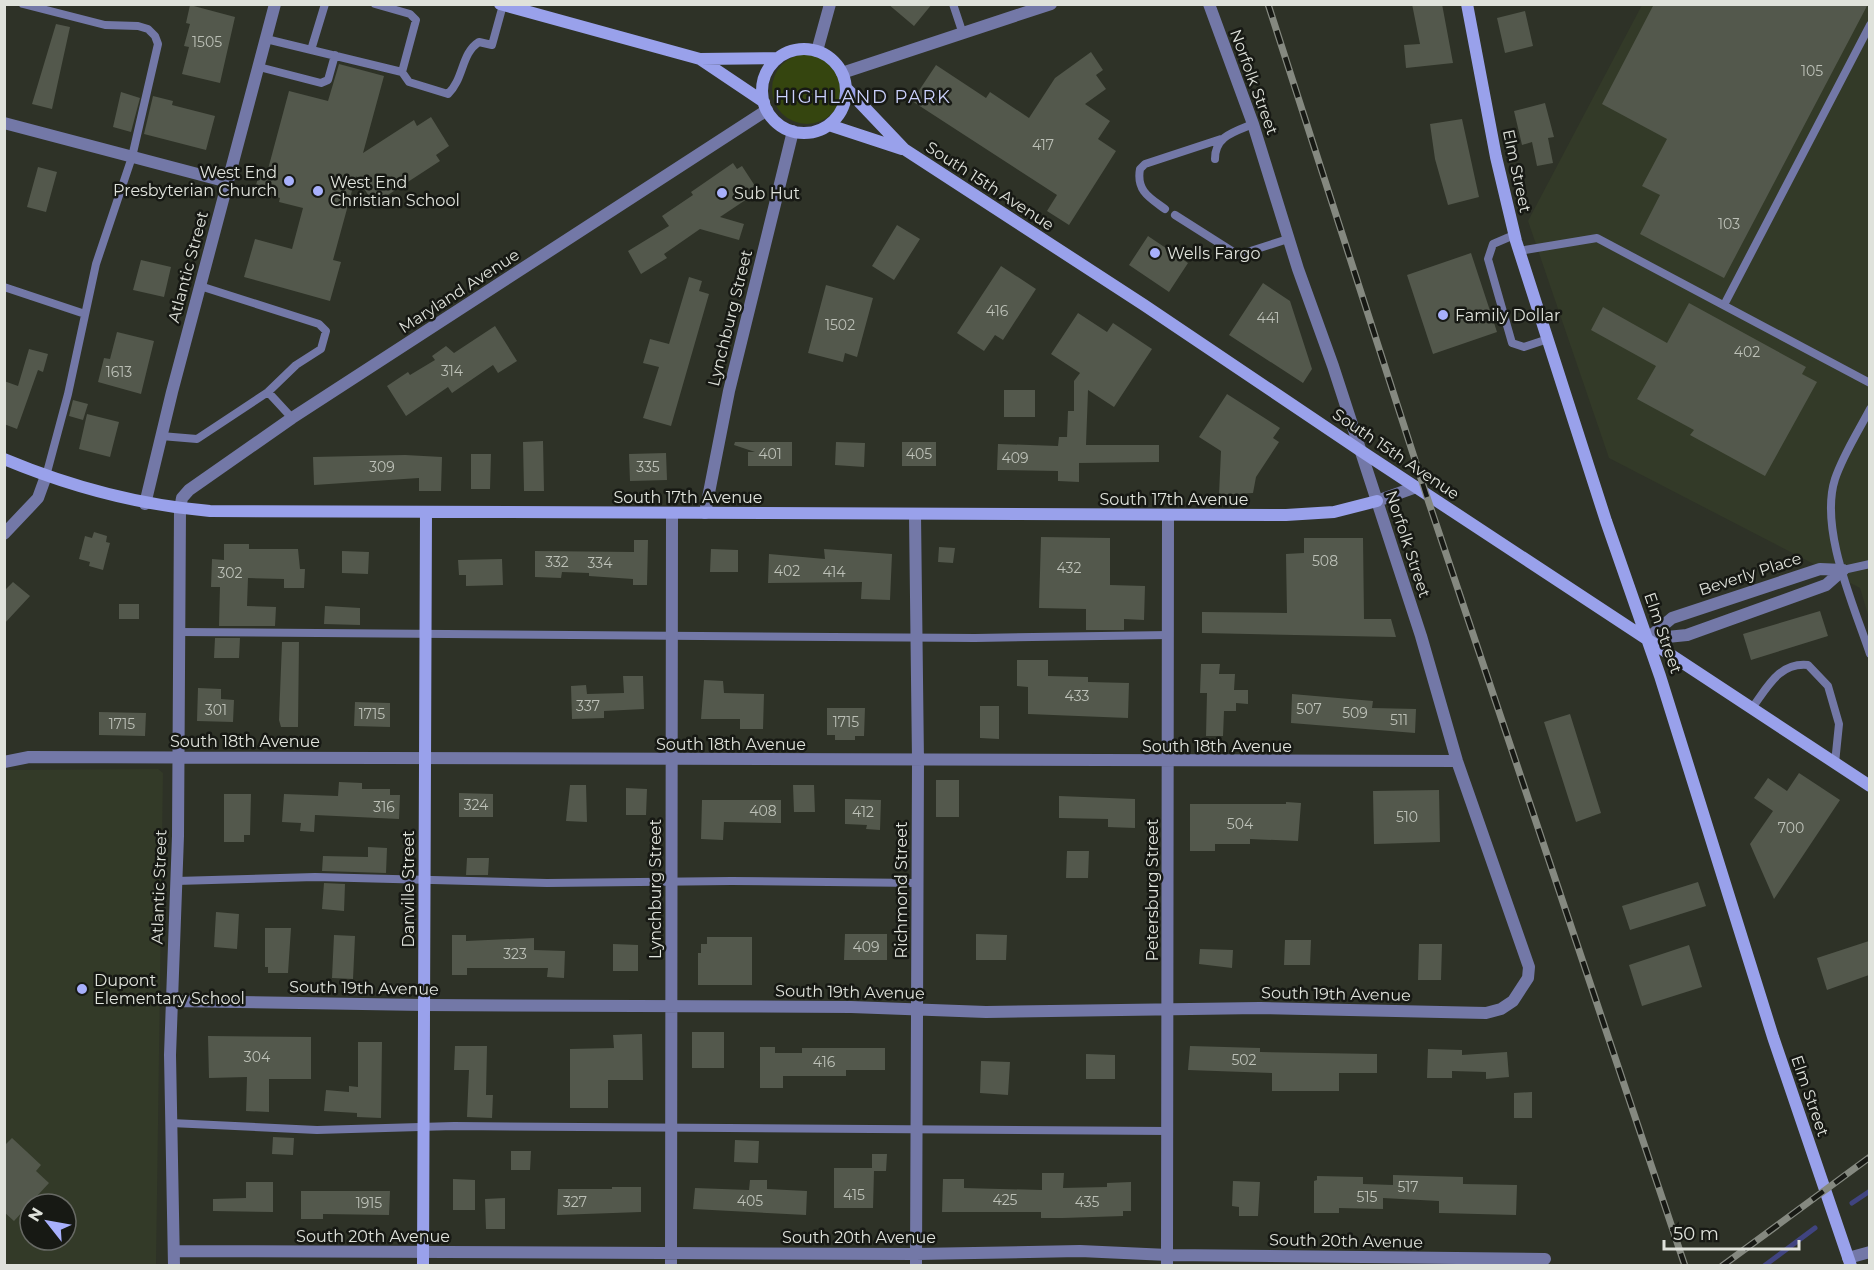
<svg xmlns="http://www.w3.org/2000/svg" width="1874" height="1270" font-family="Montserrat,sans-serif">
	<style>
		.built { fill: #333a28; fill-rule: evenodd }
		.green { fill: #35450f }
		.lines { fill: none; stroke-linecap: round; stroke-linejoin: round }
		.stream { stroke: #404480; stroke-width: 5 }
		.building { fill: #53584c }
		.lane { stroke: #7378a7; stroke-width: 8 }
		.street { stroke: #7378a7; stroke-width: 12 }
		.secondary { stroke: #99a1eb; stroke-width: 12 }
		.rail-casing { stroke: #858980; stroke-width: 7 }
		.rail { stroke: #171914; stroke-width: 4.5; stroke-dasharray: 14; stroke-linecap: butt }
		.poi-dot { fill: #a8b0fc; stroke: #171914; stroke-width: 2 }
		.labels { text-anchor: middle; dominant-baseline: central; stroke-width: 5; stroke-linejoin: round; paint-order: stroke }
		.number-label { font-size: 14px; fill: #bcc0b7 }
		.street-label { font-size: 16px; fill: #dfe2db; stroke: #171914 }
		.poi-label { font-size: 16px; fill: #dfe2db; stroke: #171914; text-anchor: start }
		.neighbourhood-label { font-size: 18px; letter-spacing: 1.5px; fill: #cbd1fc; stroke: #171914 }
	</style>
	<rect width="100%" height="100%" fill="#2e3227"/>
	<path class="built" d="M1642 5H1869V618L1860 588 1609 458 1528 221Z
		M158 769 163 773 156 1265 5 1266V770ZM30 1204H66V1240H30Z"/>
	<path class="green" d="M772 89a35 35 0 1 1 70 0a35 35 0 1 1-70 0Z"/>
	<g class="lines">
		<path class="stream" d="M1852 1203 1870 1191
			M1764 1266 1815 1228"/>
	</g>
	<path class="building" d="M888 4H932L914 26Z
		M1412 4H1442L1453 63 1406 68 1404 45 1420 44Z
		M1654 4H1868L1724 278 1640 234 1660 195 1642 186 1667 139 1602 104Z
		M190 5 235 17 220 83 182 74 189 47 184 46 190 24 186 23Z
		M1525 11 1533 46 1505 53 1497 18Z
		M56 24 70 27 52 109 32 104Z
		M1091 52 1103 70 1096 75 1106 89 1085 104 1110 121 1098 139 1116 151 1069 225 1047 211 1057 195 912 101 936 65 986 98 990 92 1029 118 1055 78Z
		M339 64 384 76 363 153 414 120 417 126 431 117 449 146 436 155 440 161 374 204 356 176 333 260 341 262 330 301 244 277 255 239 292 249 303 208 279 202 280 198 265 193 267 188 256 185 260 171 267 173 289 91 328 101Z
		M121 92 140 98 131 132 113 127Z
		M153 96 173 101 172 105 215 116 206 150 144 134Z
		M1545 103 1554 137 1548 138 1553 163 1537 166 1532 142 1522 145 1514 111Z
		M1462 119 1479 197 1448 205 1435 159 1430 124Z
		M733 163 737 169 742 166 755 186 750 190 753 195 720 217 744 224 739 240 700 229 664 254 667 258 641 274 628 251 669 226 662 216 693 195 691 192Z
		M38 167 57 172 46 212 27 207Z
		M897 225 920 239 894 280 872 266Z
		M1148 236 1188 263 1169 292 1129 265Z
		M1471 253 1497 332 1433 354 1407 275Z
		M141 260 171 267 164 297 133 290Z
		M1001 266 1036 289 1003 340 995 335 984 351 957 333Z
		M689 277 702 281 699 291 709 294 671 426 643 418 659 367 643 363 650 339 669 344Z
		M1263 283 1290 301 1312 369 1303 383 1229 335Z
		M826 285 873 298 857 357 845 353 843 362 808 353Z
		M1689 303 1806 367 1802 374 1817 382 1765 476 1690 435 1694 430 1637 399 1656 366 1591 330 1603 307 1667 343Z
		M1078 313 1107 332 1113 323 1152 349 1114 407 1088 390 1086 445H1159V462L1079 463V482L1058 481V471L997 470 998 444 1058 446 1059 437H1067L1068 411H1074V381L1080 373 1051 354Z
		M495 326 517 361 498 373 493 365 452 393 448 387 406 416 387 386 408 372 410 375 435 360 432 356 446 346 454 353Z
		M117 332 154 341 141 394 98 382 104 358 110 359Z
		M29 349 48 354 43 372 38 370 17 429 4 424V381L18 386Z
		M1004 390H1035V417H1004Z
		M1227 394 1280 428 1273 438 1279 442 1256 477 1253 493 1219 495 1221 451 1199 437Z
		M73 400 88 404 83 420 69 416Z
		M87 414 119 422 110 457 79 449Z
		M543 441 544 491H524L523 442Z
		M735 442H792V466H748V452H755L734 445Z
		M836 442 865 443 864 467 835 465Z
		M902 442H936V466H902Z
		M666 453 667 480 630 481 629 454Z
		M471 454H491L490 489H471Z
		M405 455 442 457 441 491H419V478L314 485 313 457Z
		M94 532 107 536 106 542 110 543 103 570 89 566 90 562 79 559 85 536 92 538Z
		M1041 537 1110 538V585L1145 586 1144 620 1124 619V630H1086V609L1039 608Z
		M1304 538H1363L1364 619H1391L1396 637 1202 633V612L1287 613 1286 554 1304 553Z
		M634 540H648L647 585H633V579L589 576V573L562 572 561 578 535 577V551L634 552Z
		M224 544H249V549H298L300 569H305L304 588H284V579L248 578 247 606 276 607 275 626H219L220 587H211L212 559 224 560Z
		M939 547 955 548 953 563 938 562Z
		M711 549 738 550V572H710Z
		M824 549 892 554 890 600 861 599 862 582 768 583 769 554 825 559Z
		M342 551 369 552 368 574 342 573Z
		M502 559 503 585 466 586V575H459L458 560Z
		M13 582 30 596 4 624V591Z
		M119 604H139V619H119Z
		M325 606 360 608V625L324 624Z
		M1820 611 1828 636 1751 660 1743 634Z
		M215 638H240L239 658H214Z
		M282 642H299L298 727H281L279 720Z
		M1017 660H1048V676L1088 677V682L1129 683 1128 718 1028 714V687L1017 686Z
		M1201 664H1220L1219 674H1235L1234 690H1248V704L1236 703V711H1224L1223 736H1206L1207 693H1200Z
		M623 676H643L644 709 604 711V718L572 719 571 686 586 685 587 694 624 693Z
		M704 680 723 681 724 693 764 694 763 729H740V719H701Z
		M198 688 221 689V699L234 700 233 722 197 721Z
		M1292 694 1373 701 1372 708 1416 709 1415 733 1291 723Z
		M355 702 390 703V727L354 726Z
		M980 706H999V739L980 738Z
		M827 708H865L864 736H855V740H835V735H827Z
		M99 712 146 713 145 736 99 735Z
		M1570 714 1601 813 1576 822 1544 722Z
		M1799 773 1840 800 1774 899 1750 844 1773 811 1754 798 1768 778 1787 791Z
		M936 780H959V817H936Z
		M339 782 362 783V789H390V795H400L399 819 315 815 314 832 300 831 301 823 282 822 284 794 338 796Z
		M570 785H586L587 822 566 821Z
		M793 785H814L815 812H794Z
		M626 788 647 789 646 815H626Z
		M1439 790 1440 842 1374 844 1373 791Z
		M459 793 493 794V817H459Z
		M224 794H251L250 835H244V842H224Z
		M1059 796 1135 799V828L1108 827V819L1059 818Z
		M845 799 881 800 880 830 866 829 867 825 845 824Z
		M702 800H781V823L724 822 723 840 701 839Z
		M1286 802 1301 803 1298 841 1250 839V844H1215V851H1190V804H1286Z
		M368 847 387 848 386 873 322 871 323 856 368 857Z
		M1067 851H1089L1088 878H1066Z
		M467 858H489L488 875H466Z
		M1698 882 1706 906 1630 930 1622 906Z
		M324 883 345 884 344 911 322 909Z
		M216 912 239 914 237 949 214 947Z
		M265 928H291L288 973H268V967H265Z
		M845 934H887V960H844Z
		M976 934 1007 935 1006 960H976Z
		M334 935 355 936 353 979 332 978Z
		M452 935H466V941L534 938V950L565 951 564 978 547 977 548 968H467V975H452Z
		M707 937H752V985H698V953H701V944H707Z
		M1285 940H1311L1310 965H1284Z
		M1869 941V975L1827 990 1817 958Z
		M613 944 638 945V971H613Z
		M1419 944H1442L1441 980H1418Z
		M1689 945 1702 987 1642 1006 1629 965Z
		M1200 949 1233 950 1232 968 1199 964Z
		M692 1032H724V1068H692Z
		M642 1034 643 1080H608V1108H570V1049L614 1048 613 1035Z
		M208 1036 311 1037V1079H269V1112L246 1111 247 1077 209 1078Z
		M358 1042H382L381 1118 357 1117V1113L324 1111 326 1090 349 1092V1086L358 1087Z
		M455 1046H487L486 1095H493L492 1118 467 1117 469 1070H454Z
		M1190 1046 1260 1048V1052L1377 1054V1073H1339V1091H1272V1073L1188 1070Z
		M760 1047H775V1053H802V1048H885V1070H846V1076H783V1088H760Z
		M1428 1049 1462 1050V1055L1507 1052 1509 1077 1486 1079V1072L1452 1071V1078H1427Z
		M1086 1054 1115 1055V1079H1086Z
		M981 1061 1010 1062 1008 1095 980 1093Z
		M1532 1092V1118H1514V1093Z
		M273 1137 294 1138 293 1155 272 1154Z
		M12 1138 41 1165 36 1171 49 1183 14 1221 4 1212V1146Z
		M735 1140 759 1141 758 1163 734 1162Z
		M511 1151H531L530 1170H511Z
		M872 1154H887L886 1171H874L873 1208H834V1168H872Z
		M1042 1173H1064L1063 1188 1107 1187V1183L1131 1182V1211H1123V1216L1063 1218H1041V1212H942L943 1179H964V1188L1042 1190Z
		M1393 1175 1463 1177V1184L1517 1185 1516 1215 1439 1213V1201L1383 1198V1209L1339 1208V1213H1314V1181L1317 1180V1176L1363 1177V1184L1393 1185Z
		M453 1179 475 1180V1210H453Z
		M750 1180H767V1189L807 1191 806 1215 693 1209 695 1188 749 1190Z
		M1233 1181 1260 1182 1258 1216H1239V1207L1232 1206Z
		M246 1182H273V1212L213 1211V1199L246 1198Z
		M612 1187H641V1212L557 1215 558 1189H612Z
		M301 1191H390L389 1215 323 1214V1219H301Z
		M505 1198V1229H486L485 1199Z"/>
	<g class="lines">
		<path class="lane" d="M23 4 105 25 138 26 148 29 155 36 158 44 132 157 96 264 68 394 46 476
			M375 4 410 14 416 20 402 72
			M953 4 963 34
			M266 39 402 72 409 82 448 94C464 79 461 53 479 42L492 45 503 5
			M311 50 325 4
			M259 67 321 83 328 80 335 55
			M1215 159C1215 136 1234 132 1253 124
			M1165 209C1150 198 1136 191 1140 169L1145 164 1221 139
			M1175 215 1238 255 1288 239
			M1514 235 1493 244 1488 259 1512 343 1524 347 1548 339
			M1519 251 1597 238 1870 383
			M4 287 85 314
			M1724 305 1870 25
			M268 392 292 418
			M1870 409C1858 432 1843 455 1835 479 1819 529 1854 606 1870 654
			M161 436 197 439 268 392 296 365 321 349 326 331 319 324 200 286
			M1843 570 1870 564
			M180 632 975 638 1169 635
			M1752 708C1767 688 1779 662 1808 665L1828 686 1839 724 1835 763
			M176 881 315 877 547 883 731 881 917 883
			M171 1123 317 1130 454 1126 1169 1131"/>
		<path class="street" d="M817 51 830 4
			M842 73 1051 4
			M4 123 228 182
			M1377 501 1416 487
			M145 504 172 392 275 4
			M705 513 729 391 793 131
			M915 515 918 761 916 1266
			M4 534 38 498 46 476
			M1647 639 1672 618 1820 569 1843 570
			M1647 639 1687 635 1826 585 1843 570
			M4 762 29 757 1457 761
			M171 1001 424 1005 851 1007 986 1012 1260 1008 1486 1013 1501 1009 1513 1001 1528 978 1529 967 1457 761 1421 636 1333 366 1298 269 1253 124 1209 4
			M174 1251 916 1254 1080 1251 1168 1255 1545 1259
			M1848 1258 1870 1252
			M174 1266 170 1055 178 836 180 509 182 498 189 490 292 418 767 110
			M671 1266 672 514
			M1167 1266 1168 515"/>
		<path class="secondary" d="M500 4 700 59 777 58
			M1467 4 1496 157 1516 241 1606 521 1660 676 1773 1037 1851 1266
			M762 91a42 42 0 1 1 84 0a42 42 0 1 1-84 0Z
			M700 59 764 102
			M846 88 904 149 1144 305 1361 451 1870 786
			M829 125 902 149
			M4 459C71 487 138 505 210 511L1286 515 1334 512 1377 501
			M423 1266 426 512"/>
		<g class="rail-casing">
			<path id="rail" d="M1268 4 1426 494 1685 1266
				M1722 1266 1870 1157"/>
		</g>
		<use href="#rail" class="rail"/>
	</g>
	<g class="poi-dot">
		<circle cx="289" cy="181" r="6"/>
		<circle cx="318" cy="191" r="6"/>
		<circle cx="722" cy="193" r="6"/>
		<circle cx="1155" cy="253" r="6"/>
		<circle cx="1443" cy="315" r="6"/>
		<circle cx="82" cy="989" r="6"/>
	</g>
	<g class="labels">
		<g class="number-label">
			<text x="207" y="42">1505</text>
			<text x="1812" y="71">105</text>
			<text x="1043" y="145">417</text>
			<text x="1729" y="224">103</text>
			<text x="997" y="311">416</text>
			<text x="1268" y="318">441</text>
			<text x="840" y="325">1502</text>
			<text x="1747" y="352">402</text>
			<text x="452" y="371">314</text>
			<text x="119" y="372">1613</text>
			<text x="770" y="454">401</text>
			<text x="919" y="454">405</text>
			<text x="1015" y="458">409</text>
			<text x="382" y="467">309</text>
			<text x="648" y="467">335</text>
			<text x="1325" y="561">508</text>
			<text x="557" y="562">332</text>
			<text x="600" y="563">334</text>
			<text x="1069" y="568">432</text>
			<text x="787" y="571">402</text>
			<text x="834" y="572">414</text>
			<text x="230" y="573">302</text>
			<text x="1077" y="696">433</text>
			<text x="588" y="706">337</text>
			<text x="1309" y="709">507</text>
			<text x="216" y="710">301</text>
			<text x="1355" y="713">509</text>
			<text x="372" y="714">1715</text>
			<text x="1399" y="720">511</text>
			<text x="846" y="722">1715</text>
			<text x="122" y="724">1715</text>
			<text x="476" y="805">324</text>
			<text x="384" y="807">316</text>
			<text x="763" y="811">408</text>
			<text x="863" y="812">412</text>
			<text x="1407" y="817">510</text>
			<text x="1240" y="824">504</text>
			<text x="1791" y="828">700</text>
			<text x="866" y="947">409</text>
			<text x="515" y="954">323</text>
			<text x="257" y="1057">304</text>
			<text x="1244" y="1060">502</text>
			<text x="824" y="1062">416</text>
			<text x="1408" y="1187">517</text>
			<text x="854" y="1195">415</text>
			<text x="1367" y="1197">515</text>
			<text x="1005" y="1200">425</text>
			<text x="750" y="1201">405</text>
			<text x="575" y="1202">327</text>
			<text x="1087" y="1202">435</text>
			<text x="369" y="1203">1915</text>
		</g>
		<g class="street-label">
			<text transform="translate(1254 82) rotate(70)">Norfolk Street</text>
			<text transform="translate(1517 171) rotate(78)">Elm Street</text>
			<text transform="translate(990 186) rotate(33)">South 15th Avenue</text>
			<text transform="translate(188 267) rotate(-75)">Atlantic Street</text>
			<text transform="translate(459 291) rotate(-33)">Maryland Avenue</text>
			<text transform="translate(730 318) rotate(-76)">Lynchburg Street</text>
			<text transform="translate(1396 454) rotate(34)">South 15th Avenue</text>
			<text x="688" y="497">South 17th Avenue</text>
			<text x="1174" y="499">South 17th Avenue</text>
			<text transform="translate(1408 544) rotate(72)">Norfolk Street</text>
			<text transform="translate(1750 574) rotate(-18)">Beverly Place</text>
			<text transform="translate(1663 633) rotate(71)">Elm Street</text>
			<text x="245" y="741">South 18th Avenue</text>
			<text x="731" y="744">South 18th Avenue</text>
			<text x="1217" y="746">South 18th Avenue</text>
			<text transform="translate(159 887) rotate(-88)">Atlantic Street</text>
			<text transform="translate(408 889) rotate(-90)">Danville Street</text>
			<text transform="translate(655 889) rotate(-90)">Lynchburg Street</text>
			<text transform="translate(901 890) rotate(-90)">Richmond Street</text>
			<text transform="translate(1152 890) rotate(-90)">Petersburg Street</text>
			<text transform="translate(364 988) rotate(1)">South 19th Avenue</text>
			<text transform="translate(850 992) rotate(1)">South 19th Avenue</text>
			<text transform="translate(1336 994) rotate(1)">South 19th Avenue</text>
			<text transform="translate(1810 1096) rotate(71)">Elm Street</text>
			<text x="373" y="1236">South 20th Avenue</text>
			<text x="859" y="1237">South 20th Avenue</text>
			<text transform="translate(1346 1241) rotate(1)">South 20th Avenue</text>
		</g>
		<g class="poi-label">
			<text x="277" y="172" text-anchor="end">West End<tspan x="277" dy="18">Presbyterian Church</tspan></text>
			<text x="330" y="182">West End<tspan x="330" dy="18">Christian School</tspan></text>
			<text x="734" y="193">Sub Hut</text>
			<text x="1167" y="253">Wells Fargo</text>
			<text x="1455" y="315">Family Dollar</text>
			<text x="94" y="980">Dupont<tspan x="94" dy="18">Elementary School</tspan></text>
		</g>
		<g class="neighbourhood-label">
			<text x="863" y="97">HIGHLAND PARK</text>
		</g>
	</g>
	<rect width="1874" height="1270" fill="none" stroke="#dfe2db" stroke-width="12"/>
	<g transform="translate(48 1222) rotate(301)"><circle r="28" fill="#171914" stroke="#676964" stroke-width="1.5"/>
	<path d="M0-4.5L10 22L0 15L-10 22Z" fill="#a8b0fc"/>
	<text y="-9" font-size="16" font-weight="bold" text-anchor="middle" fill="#dfe2db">N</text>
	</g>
	<path d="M1664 1240v9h135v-9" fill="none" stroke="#dfe2db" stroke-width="3"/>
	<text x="1673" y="1240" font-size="18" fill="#dfe2db" stroke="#171914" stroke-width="4.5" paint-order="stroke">50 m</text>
</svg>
